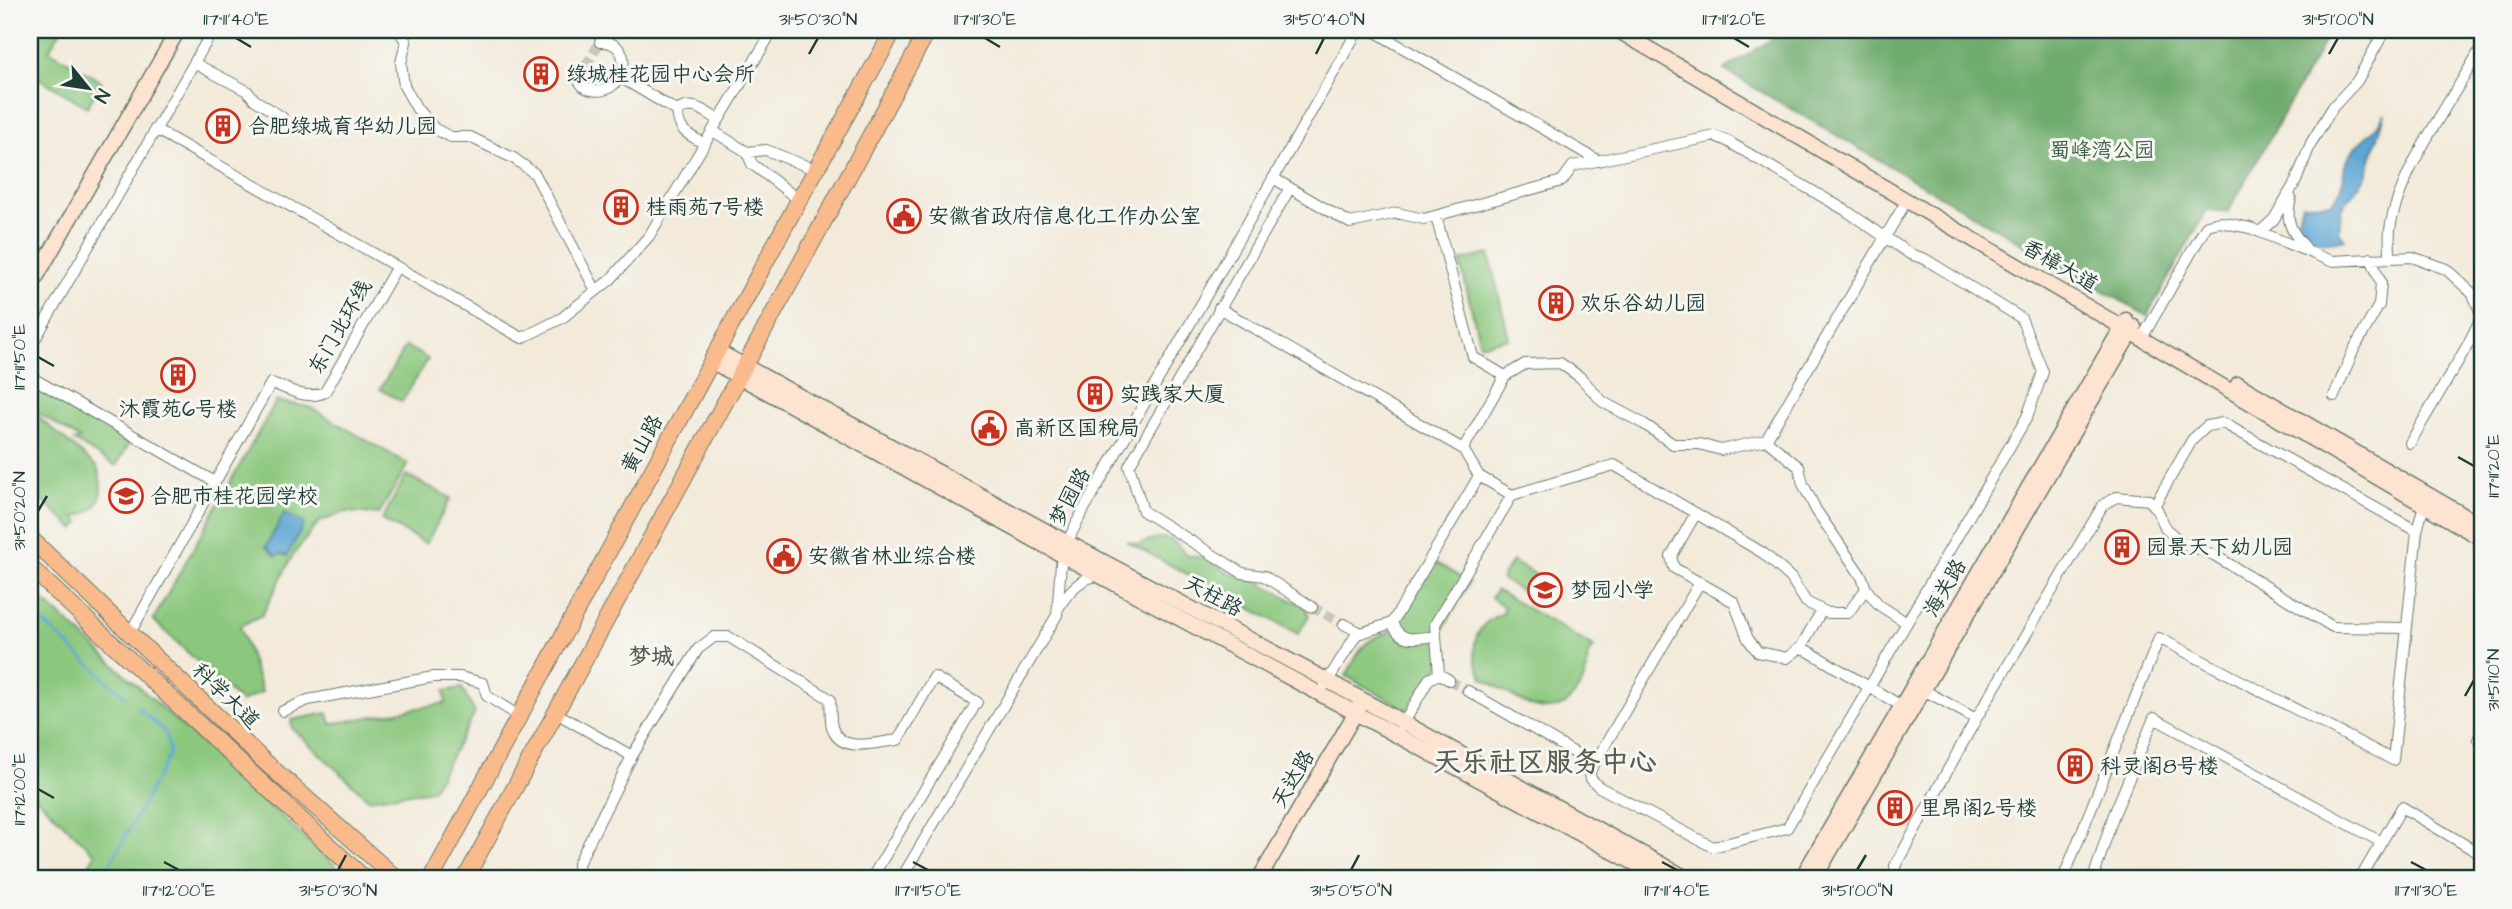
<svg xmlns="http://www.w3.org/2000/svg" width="2512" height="909" font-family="'Architects Daughter','LXGW WenKai TC',sans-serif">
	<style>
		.green { fill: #8bc87e; stroke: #558259; stroke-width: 2 }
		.forest { fill: #70ac6d; stroke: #487450; stroke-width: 2 }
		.water { fill: #5ca5d4; stroke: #3e7184; stroke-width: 2 }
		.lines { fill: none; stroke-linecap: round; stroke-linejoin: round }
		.stream { stroke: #5ca5d4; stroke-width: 2.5 }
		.street-tunnel { stroke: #c9c7b8; stroke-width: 10; stroke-dasharray: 10 5; stroke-linecap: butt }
		.street-casing { stroke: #697a6e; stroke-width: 12 }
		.secondary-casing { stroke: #697a6e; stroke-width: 17 }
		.primary-casing { stroke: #697a6e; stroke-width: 18 }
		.street { stroke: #fff; stroke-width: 10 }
		.secondary { stroke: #fde4d1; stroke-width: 14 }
		.primary { stroke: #fabb8c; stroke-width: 16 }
		.ticks { fill: none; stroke: #1f3d34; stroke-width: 2.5 }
		.labels { text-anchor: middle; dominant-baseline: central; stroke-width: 6; stroke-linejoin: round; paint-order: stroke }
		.poi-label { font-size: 21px; fill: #1f3d34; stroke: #f6f6f2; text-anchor: start }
		.park-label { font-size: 21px; fill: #3a6046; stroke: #f6f6f2 }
		.street-label { font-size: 21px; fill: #1f3d34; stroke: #f6f6f2 }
		.neighbourhood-label { font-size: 23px; font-weight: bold; fill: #5a5d51; stroke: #f6f6f2 }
		.district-label { font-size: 28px; font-weight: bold; fill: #5a5d51; stroke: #f6f6f2 }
		.neatline { fill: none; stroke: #1f3d34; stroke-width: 2.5 }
		.ticks-label { font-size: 18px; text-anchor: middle; fill: #1f3d34 }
	</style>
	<rect width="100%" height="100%" fill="#f6f6f2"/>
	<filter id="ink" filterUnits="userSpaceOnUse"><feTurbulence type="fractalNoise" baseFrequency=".0143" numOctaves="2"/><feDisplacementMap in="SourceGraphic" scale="14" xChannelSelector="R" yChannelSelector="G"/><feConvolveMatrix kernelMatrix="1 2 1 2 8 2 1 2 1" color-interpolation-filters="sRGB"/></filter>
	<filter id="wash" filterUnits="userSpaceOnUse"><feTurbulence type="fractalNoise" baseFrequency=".00686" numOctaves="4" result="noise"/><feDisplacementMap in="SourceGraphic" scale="28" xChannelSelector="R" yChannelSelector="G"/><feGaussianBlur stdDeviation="1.57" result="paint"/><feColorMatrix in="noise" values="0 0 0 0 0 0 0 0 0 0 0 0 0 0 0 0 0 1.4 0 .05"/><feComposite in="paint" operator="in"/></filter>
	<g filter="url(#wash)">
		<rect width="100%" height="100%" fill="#f3ead9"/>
		<path class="green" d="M30 30H61L49 50 102 82 87 107 30 73Z
			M1489 254 1509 338 1480 345 1460 261Z
			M406 346 428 359 402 402 380 389Z
			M30 381 131 440 116 466 74 441 80 439 30 408Z
			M276 401 309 407 408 464 379 514 345 512 319 522 293 555 262 615 240 626 262 692 241 702 153 620Z
			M30 410 97 467C105 490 103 511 75 517L80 522 74 529 30 489Z
			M406 475 451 498 426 544 382 520Z
			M1160 538H1167L1173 541 1187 555 1208 559 1227 572 1261 583 1306 608 1309 616 1298 634 1126 541 1138 544Z
			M1433 561 1469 582 1441 633 1444 657 1418 703 1408 710 1346 676C1363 646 1359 643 1391 631Z
			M1512 561 1547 581 1537 600 1501 579Z
			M30 588 350 879H81L95 854 30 791Z
			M1496 590 1594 647 1587 657C1589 671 1584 682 1576 693 1549 729 1515 696 1484 679 1467 651 1473 623 1504 613L1503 606 1491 598Z
			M462 688 475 713 432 790 368 799 292 728 291 720 328 713 331 724 446 703 444 691Z"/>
		<path class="forest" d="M1786 30H2331L2228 212 2207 210 2147 316 1724 70Z"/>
		<path class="water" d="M2385 114 2366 176 2341 209 2339 232 2345 239C2330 244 2319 242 2304 235L2298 218 2302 204 2332 203 2342 187 2345 165 2355 147 2373 131Z
			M284 513 304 524 287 556 282 554 276 556 266 547Z"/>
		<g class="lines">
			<path class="stream" d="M30 611 125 696
				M102 879 170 754 166 733 137 707"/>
		</g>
	</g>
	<g filter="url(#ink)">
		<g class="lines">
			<path class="street-tunnel" d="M578 79 600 42
				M1312 607 1344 624
				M1449 680 1468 691"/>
			<g class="street-casing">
				<path id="street" d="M399 30 406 42 401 63 404 86 417 109 435 129 451 137H470L515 159 535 174 596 291
					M1372 30 1599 161
					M194 63 247 91 255 100 282 117
					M620 77 677 111
					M578 79C582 86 584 88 591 90 626 98 638 40 600 42
					M677 111C693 100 705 112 719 120
					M677 111C679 133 688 134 705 144
					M155 129 522 338 562 318 611 279 649 236 773 30
					M713 131 747 152 752 164 799 200
					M747 152 766 150 816 170
					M1273 178 1350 223 1397 213 1424 219 1562 181 1573 166 1715 136 1727 141 1845 210 1910 254 1925 259 2021 318 2043 372 2027 417 1787 828 1713 847 1599 787 1591 779 1587 760 1468 691
					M1290 188 1129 466 1143 511 1242 573 1264 576 1312 607
					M2291 198C2285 219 2290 231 2305 247
					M1436 216 1473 357 1505 376
					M2260 232 2274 219 2296 181 2311 143 2333 107 2357 81 2385 30
					M2390 257C2390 248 2389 239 2390 230 2397 173 2454 98 2482 46
					M1219 308 1463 449
					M2142 338 2207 225 2220 222 2250 228 2331 261 2412 257 2446 269 2473 294 2482 316 2467 346 2410 443
					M30 353V348L213 30
					M30 370 36 380 215 482
					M2334 396 2354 349 2379 305 2381 283 2371 258
					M1766 440 1799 467 1803 484 1816 510 1862 577 1866 589 1848 613H1828L1806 602 1791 578 1763 553 1614 465 1512 495 1479 476 1463 449 1505 376 1525 364 1560 363 1580 377 1603 402 1644 424 1673 444H1699L1721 450 1766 440 1907 200
					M2154 506 2192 440 2207 426 2223 423 2417 531
					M1696 513 1671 557 1674 568 1734 602 1748 639 1758 652 1787 658 1801 647 1822 610
					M1866 589 1879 605 1907 623
					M1059 607C1069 591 1079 579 1099 575
					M1392 623C1401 644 1416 638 1436 636
					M1344 624 1361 633 1392 623 1479 476
					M130 633 271 383C290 389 306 401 325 392L396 268
					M1801 647 1905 708
					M1439 674 1435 624 1512 495
					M1439 674 1449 680
					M1325 685 1358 632
					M1920 688 1976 719
					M283 711 308 700 433 677H460L483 683 487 696 519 716
					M556 713 632 756
					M1402 726 1429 679 1439 674
					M2482 731 2478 740 2482 742
					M1590 771 1700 582
					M579 879 578 864 632 756 698 649 714 637H729L830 699C831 708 830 719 832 727 840 755 877 742 898 740L934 677 977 702 871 879
					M901 879 1057 615 1061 563 1067 543 1079 518 1358 30
					M1896 879 1895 866 1976 719 2103 505 2116 497 2149 500 2157 509 2166 529 2181 542 2214 555 2333 627 2405 628
					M2063 879 2159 638 2393 760 2417 531 2425 501
					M2093 879 2113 817 2154 718 2381 842
					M2360 879 2402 807 2482 855"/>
			</g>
			<g class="secondary-casing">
				<path id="secondary" d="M1617 30 2482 539
					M30 288 178 30
					M717 351 1055 536 1328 681 1688 879
					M711 361 1071 560 1664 879
					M2238 384 2482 526
					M1259 879 1360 705
					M1801 879 2126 320
					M1814 879 2134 327"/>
			</g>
			<g class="primary-casing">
				<path id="primary" d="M30 538 264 761 397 879
					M30 567 365 879
					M431 879 799 200 894 30
					M465 879 928 30"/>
			</g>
			<use href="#street" class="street"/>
			<use href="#secondary" class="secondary"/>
			<use href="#primary" class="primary"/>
		</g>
	</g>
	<path class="ticks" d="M236 38 251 47M985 38 1000 47M1734 38 1749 47M809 54 818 38M1316 54 1324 38M2329 54 2338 38M38 357 54 366M2458 457 2474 466M38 511 47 496M2465 696 2474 680M38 789 54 798M164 862 179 870M913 862 928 870M1662 862 1677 870M2411 862 2426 870M338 870 346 855M1351 870 1359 855M1857 870 1866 855"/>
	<defs>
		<g id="building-ring" transform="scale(1.75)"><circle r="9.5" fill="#f6f6f2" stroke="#c8321e" stroke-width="1.5"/><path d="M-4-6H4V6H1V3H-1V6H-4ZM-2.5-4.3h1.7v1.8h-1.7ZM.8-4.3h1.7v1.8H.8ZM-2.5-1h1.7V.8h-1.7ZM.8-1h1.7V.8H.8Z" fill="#c8321e"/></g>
		<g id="civic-ring" transform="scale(1.75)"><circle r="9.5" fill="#f6f6f2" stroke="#c8321e" stroke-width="1.5"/><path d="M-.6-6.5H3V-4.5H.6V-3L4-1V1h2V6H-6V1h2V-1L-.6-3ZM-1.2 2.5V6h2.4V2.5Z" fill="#c8321e"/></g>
		<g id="school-ring" transform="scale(1.75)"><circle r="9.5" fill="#f6f6f2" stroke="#c8321e" stroke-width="1.5"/><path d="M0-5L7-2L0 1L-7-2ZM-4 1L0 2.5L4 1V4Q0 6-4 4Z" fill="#c8321e"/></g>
	</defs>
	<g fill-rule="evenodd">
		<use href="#building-ring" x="541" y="74"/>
		<use href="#building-ring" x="223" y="126"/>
		<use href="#building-ring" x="621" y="207"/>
		<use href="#civic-ring" x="904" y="216"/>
		<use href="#building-ring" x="1556" y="303"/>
		<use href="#building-ring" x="178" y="375"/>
		<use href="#building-ring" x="1095" y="394"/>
		<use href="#civic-ring" x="989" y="428"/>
		<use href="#school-ring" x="126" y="496"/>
		<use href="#building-ring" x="2122" y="547"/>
		<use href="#civic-ring" x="784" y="556"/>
		<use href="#school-ring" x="1545" y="590"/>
		<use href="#building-ring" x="2075" y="766"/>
		<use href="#building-ring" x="1895" y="808"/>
	</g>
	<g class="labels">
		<g class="poi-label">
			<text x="566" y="74">绿城桂花园中心会所</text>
			<text x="248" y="126">合肥绿城育华幼儿园</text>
			<text x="646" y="207">桂雨苑7号楼</text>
			<text x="928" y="216">安徽省政府信息化工作办公室</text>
			<text x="1580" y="303">欢乐谷幼儿园</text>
			<text x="1120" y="394">实践家大厦</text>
			<text x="178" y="409" text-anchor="middle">沐霞苑6号楼</text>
			<text x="1014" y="428">高新区国税局</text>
			<text x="150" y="496">合肥市桂花园学校</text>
			<text x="2146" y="547">园景天下幼儿园</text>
			<text x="808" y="556">安徽省林业综合楼</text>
			<text x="1570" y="590">梦园小学</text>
			<text x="2100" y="766">科灵阁8号楼</text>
			<text x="1920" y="808">里昂阁2号楼</text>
		</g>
		<g class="park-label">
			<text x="2102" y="150">蜀峰湾公园</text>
		</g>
		<g class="street-label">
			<text transform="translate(2060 266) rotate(30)">香樟大道</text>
			<text transform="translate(340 327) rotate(-60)">东门北环线</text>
			<text transform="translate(642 444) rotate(-61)">黄山路</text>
			<text transform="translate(1070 497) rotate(-62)">梦园路</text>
			<text transform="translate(1945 588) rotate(-60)">海关路</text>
			<text transform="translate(1213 596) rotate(28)">天柱路</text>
			<text transform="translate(226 696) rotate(44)">科学大道</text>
			<text transform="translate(1293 779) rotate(-60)">天达路</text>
		</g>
		<g class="neighbourhood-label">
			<text x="651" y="657">梦城</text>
		</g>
		<g class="district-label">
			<text x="1545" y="762">天乐社区服务中心</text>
		</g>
	</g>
	<rect width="2512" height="909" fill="none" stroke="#f6f6f2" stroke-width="77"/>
	<g transform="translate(88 88) rotate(120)" stroke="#f6f6f2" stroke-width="5" paint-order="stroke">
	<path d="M0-5L12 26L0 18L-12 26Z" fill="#1f3d34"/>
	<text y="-10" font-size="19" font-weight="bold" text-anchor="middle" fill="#1f3d34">N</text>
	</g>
	<rect x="38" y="38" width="2436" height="832" class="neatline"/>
	<g class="ticks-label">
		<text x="236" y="25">117°11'40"E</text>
		<text x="818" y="25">31°50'30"N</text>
		<text x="985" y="25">117°11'30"E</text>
		<text x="1324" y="25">31°50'40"N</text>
		<text x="1734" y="25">117°11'20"E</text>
		<text x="2338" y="25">31°51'00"N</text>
		<text transform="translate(19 357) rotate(-90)" y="6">117°11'50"E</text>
		<text transform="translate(2493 466) rotate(-90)" y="6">117°11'20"E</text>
		<text transform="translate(19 511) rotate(-90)" y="6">31°50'20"N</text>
		<text transform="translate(2493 680) rotate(-90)" y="6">31°51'10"N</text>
		<text transform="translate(19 789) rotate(-90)" y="6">117°12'00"E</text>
		<text x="179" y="896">117°12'00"E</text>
		<text x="338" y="896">31°50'30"N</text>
		<text x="928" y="896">117°11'50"E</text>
		<text x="1351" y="896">31°50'50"N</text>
		<text x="1677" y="896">117°11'40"E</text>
		<text x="1857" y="896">31°51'00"N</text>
		<text x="2426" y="896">117°11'30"E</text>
	</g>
</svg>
